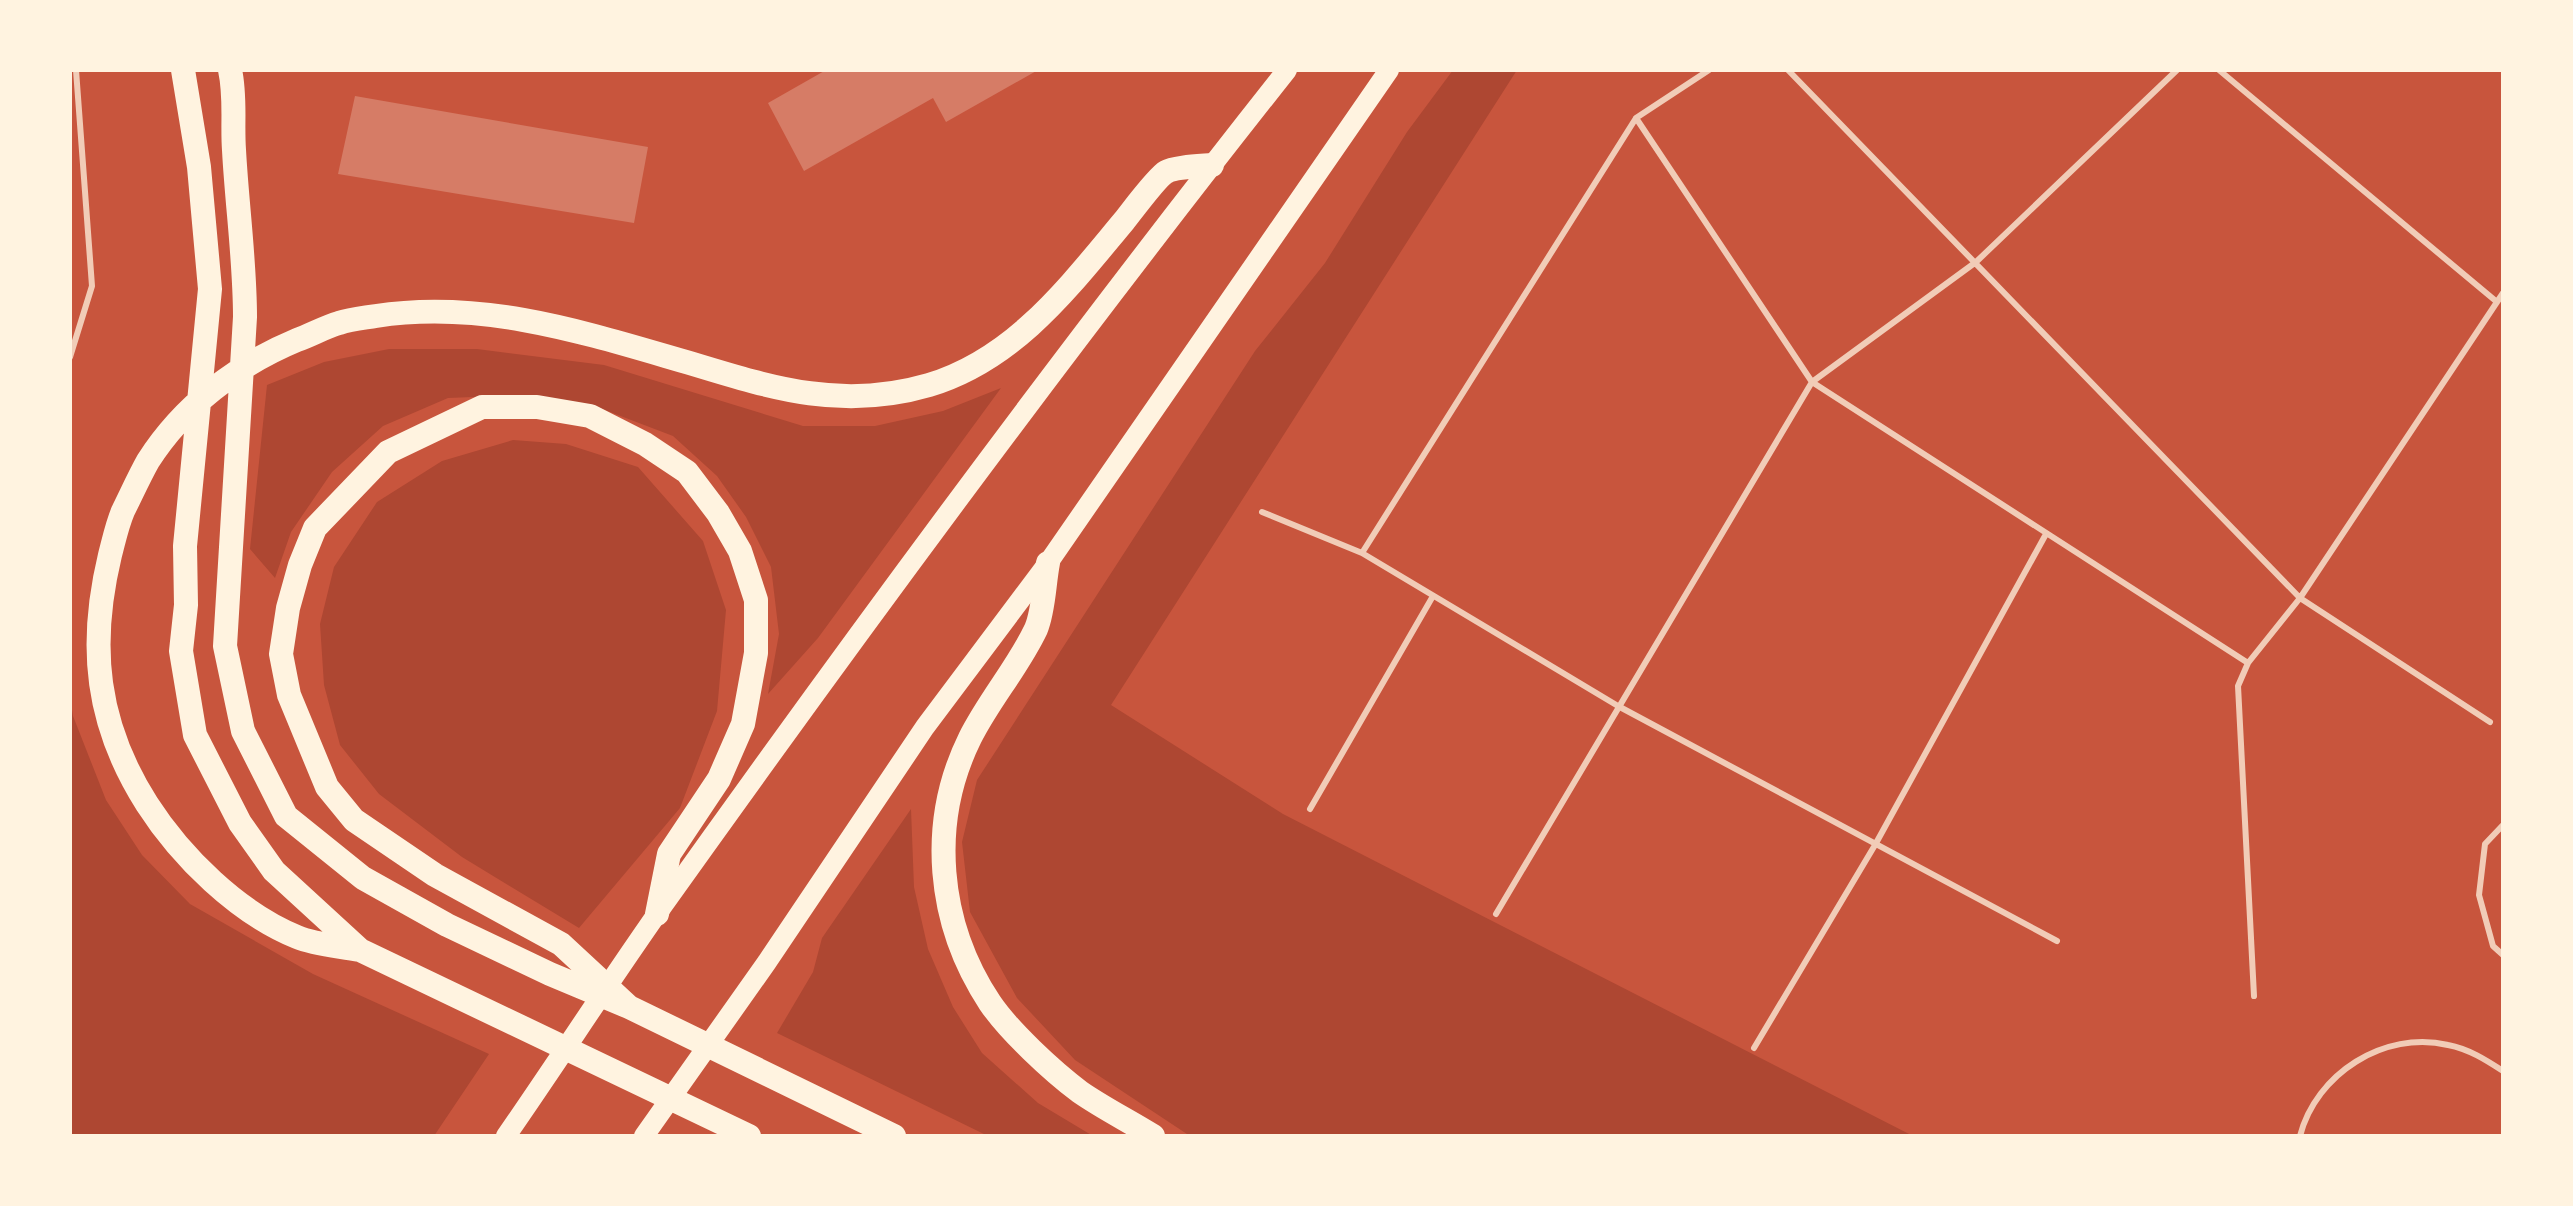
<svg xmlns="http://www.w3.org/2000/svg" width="2573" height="1206" font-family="'PT Sans Narrow',sans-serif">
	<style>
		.green { fill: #ae4732 }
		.building { fill: #d67c66 }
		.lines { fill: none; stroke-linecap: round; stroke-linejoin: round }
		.service { stroke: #f1ccb7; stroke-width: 6 }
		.primary { stroke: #fff3e0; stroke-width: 20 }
		.motorway { stroke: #fff3e0; stroke-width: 24 }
	</style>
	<rect width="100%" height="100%" fill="#c8553d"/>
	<path class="green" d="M1453 70H1517L1111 705 1283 814 1913 1136H1190L1075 1060 1017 998 970 912 962 842 977 780 1255 351 1325 263 1407 132Z
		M389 349H477L604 365 803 426H875L943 411 1001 388 818 638 768 694 779 634 771 567 746 517 717 476 673 436 597 407 519 395 448 398 383 426 332 472 291 532 275 578 250 549 267 385 324 362Z
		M513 440 566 444 638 467 703 541 726 610 717 711 680 808 579 928 462 857 379 794 340 745 324 685 320 624 334 567 377 502 442 461Z
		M70 697 73 716 106 800 142 855 190 904 313 974 489 1054 434 1136H70Z
		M911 809 914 887 928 949 953 1007 982 1053 1038 1103 1093 1136H988L777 1033 813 972 822 938Z"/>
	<path class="building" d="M826 70H1038L946 122 933 98 804 171 768 103Z
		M355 96 648 147 634 223 338 174Z"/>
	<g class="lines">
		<path class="service" d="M1709 70 1636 118 1812 382 2248 663 2300 598 2503 293
			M1788 70 2300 598 2490 722
			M2219 70 2497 302
			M70 357 92 286 76 70
			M1262 512 1362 553 1618 706 2057 941
			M1362 553 1636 118
			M2248 663 2238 686 2254 996
			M1310 809 1433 596
			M2503 825 2485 844 2479 895 2493 946 2503 955
			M1496 914 1812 382 1976 262 2177 70
			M1754 1048 1875 845 2046 534
			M2300 1136C2316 1074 2384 1030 2448 1045 2469 1049 2486 1060 2503 1071"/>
		<path class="primary" d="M506 1136C558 1061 607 985 659 911 862 626 1070 344 1287 70
			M644 1136 767 962 925 727 1048 563 1389 70"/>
		<path class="motorway" d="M183 70 199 167 210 289 185 546 186 605 181 651 195 735 240 823 274 871 359 949
			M230 70C236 97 232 123 234 150 237 206 245 261 245 317L225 646 243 731 286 816 363 878 447 925 550 974 629 1007 894 1136
			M1048 563C1044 583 1044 610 1036 629 1018 667 989 700 970 738 928 823 937 923 990 1003 1009 1031 1052 1071 1080 1092 1103 1108 1129 1121 1153 1136
			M629 1007 561 944 435 875 354 820 327 787 289 695 281 654 288 608 300 565 315 528 388 452 482 407H537L590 416 645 444 687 472 718 513 740 551 756 600V653L743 724 719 779 669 854 657 914
			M749 1136 360 950C340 946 316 945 297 937 238 913 181 857 147 804 96 724 88 646 110 555 114 540 117 525 123 511 131 495 139 477 148 461 183 406 237 365 297 340 311 335 325 327 339 323 351 319 364 318 376 316 485 299 589 334 693 364 775 389 844 410 929 385 1015 359 1068 288 1124 221 1132 211 1157 177 1166 172 1174 167 1201 166 1212 165"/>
	</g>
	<rect width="2573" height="1206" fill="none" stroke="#fff3e0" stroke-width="144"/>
</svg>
